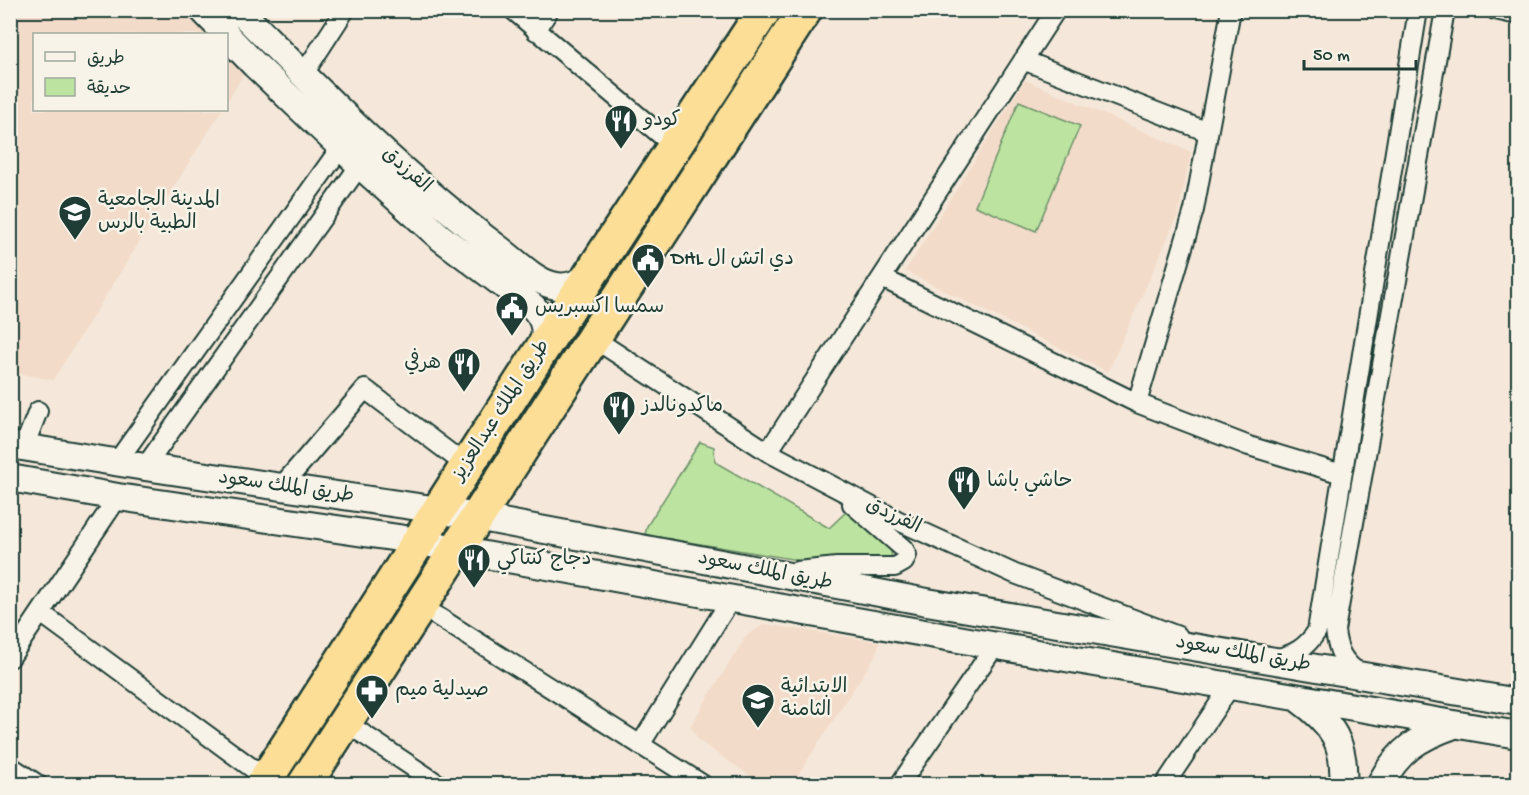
<svg xmlns="http://www.w3.org/2000/svg" width="1529" height="795" font-family="'Gochi Hand','Playpen Sans Arabic',sans-serif">
	<style>
		.built { fill: #f3dbc9 }
		.green { fill: #bce4a0; stroke: #6e906a; stroke-width: 1.5 }
		.lines { fill: none; stroke-linecap: round; stroke-linejoin: round }
		.street-casing { stroke: #1f3d34; stroke-width: 22 }
		.secondary-casing { stroke: #1f3d34; stroke-width: 30 }
		.highway-casing { stroke: #1f3d34; stroke-width: 38 }
		.street { stroke: #f7f3e8; stroke-width: 18 }
		.secondary { stroke: #f7f3e8; stroke-width: 26 }
		.highway { stroke: #fcde96; stroke-width: 33 }
		.labels { text-anchor: middle; dominant-baseline: central; stroke-width: 5; stroke-linejoin: round; paint-order: stroke }
		.poi-label { font-size: 20px; fill: #1f3d34; stroke: #f7f3e8; text-anchor: start }
		.street-label { font-size: 20px; fill: #1f3d34; stroke: #f7f3e8 }
	</style>
	<rect width="100%" height="100%" fill="#f5e8da"/>
	<filter id="ink" filterUnits="userSpaceOnUse"><feTurbulence type="fractalNoise" baseFrequency=".0167" numOctaves="2"/><feDisplacementMap in="SourceGraphic" scale="12" xChannelSelector="R" yChannelSelector="G"/><feConvolveMatrix kernelMatrix="1 2 1 2 8 2 1 2 1" color-interpolation-filters="sRGB"/></filter>
	<g filter="url(#ink)">
		<path class="built" d="M10 11H188L212 34H34V110H222L53 380 11 372Z
			M227 50 246 70 227 102Z
			M1025 80 1191 152 1178 215 1108 372 905 271Z
			M764 624 880 642 875 656 792 784H762L699 741 690 726 746 636Z"/>
		<path class="green" d="M1019 101 1080 126 1036 231 975 206Z
			M700 442 714 447 715 462 829 528 846 512 889 541 892 557 878 563H816L645 535 647 526Z"/>
		<g class="lines">
			<g class="street-casing">
				<path id="street" d="M513 10 675 147
					M1495 10 1518 15
					M536 31 549 10
					M1023 60 1208 132
					M303 75 345 10
					M882 278 1137 403 1249 446 1342 474
					M593 338 768 452 903 523 1015 574 1178 636
					M1137 403 1194 210 1231 10
					M24 447 38 411
					M768 452 1056 10
					M116 463 341 147
					M145 467 360 165
					M281 487 365 389 467 466
					M797 571 837 567H895L904 562 907 555 904 549 852 504
					M421 606 702 784
					M41 613 267 779
					M10 658 118 497
					M1274 659C1294 655 1306 648 1317 631L1418 10
					M1361 674C1343 663 1337 650 1335 630L1445 10
					M345 722 438 784
					M640 745 731 599
					M10 766 37 784
					M900 784 995 646
					M1165 784 1230 687"/>
			</g>
			<g class="secondary-casing">
				<path id="secondary" d="M203 10 226 34
					M239 10C322 94 405 179 499 249 515 261 533 280 552 285 569 290 581 282 593 271
					M226 35 255 65 360 165 440 237 533 307C546 320 546 331 543 348
					M10 445 145 467 439 510 927 602 1518 702
					M10 478 118 497 419 541 457 550C810 614 1164 676 1518 735
					M1300 700C1332 723 1346 744 1343 784
					M1380 784C1399 750 1417 738 1454 725"/>
			</g>
			<g class="highway-casing">
				<path id="highway" d="M263 784 558 324 764 10
					M305 784 805 10"/>
			</g>
			<use href="#street" class="street"/>
			<use href="#secondary" class="secondary"/>
			<use href="#highway" class="highway"/>
		</g>
	</g>
	<defs>
		<g id="restaurant-pin" transform="scale(1.725)"><path d="M0 17L-7.5 6A9.5 9.5 0 1 1 7.5 6Z" fill="#1f3d34" stroke="#f7f3e8"/><path d="M-5-6h1v4h1v-4h1v4h1v-4h1v5L-1.5 .5V6h-2V.5L-5-1ZM5-6V6H3V1.5H1.5Q1.5-4 5-6Z" fill="#fff"/></g>
		<g id="university-pin" transform="scale(1.725)"><path d="M0 17L-7.5 6A9.5 9.5 0 1 1 7.5 6Z" fill="#1f3d34" stroke="#f7f3e8"/><path d="M0-5L7-2L0 1L-7-2ZM-4 1L0 2.5L4 1V4Q0 6-4 4Z" fill="#fff"/></g>
		<g id="civic-pin" transform="scale(1.725)"><path d="M0 17L-7.5 6A9.5 9.5 0 1 1 7.5 6Z" fill="#1f3d34" stroke="#f7f3e8"/><path d="M-.6-6.5H3V-4.5H.6V-3L4-1V1h2V6H-6V1h2V-1L-.6-3ZM-1.2 2.5V6h2.4V2.5Z" fill="#fff"/></g>
		<g id="pharmacy-pin" transform="scale(1.725)"><path d="M0 17L-7.5 6A9.5 9.5 0 1 1 7.5 6Z" fill="#1f3d34" stroke="#f7f3e8"/><path d="M-2-6h4v4h4v4h-4v4h-4v-4h-4v-4h4Z" fill="#fff"/></g>
		<g id="school-pin" transform="scale(1.725)"><path d="M0 17L-7.5 6A9.5 9.5 0 1 1 7.5 6Z" fill="#1f3d34" stroke="#f7f3e8"/><path d="M0-5L7-2L0 1L-7-2ZM-4 1L0 2.5L4 1V4Q0 6-4 4Z" fill="#fff"/></g>
	</defs>
	<g fill-rule="evenodd">
		<use href="#restaurant-pin" x="621" y="121"/>
		<use href="#university-pin" x="75" y="212"/>
		<use href="#civic-pin" x="648" y="260"/>
		<use href="#civic-pin" x="512" y="308"/>
		<use href="#restaurant-pin" x="464" y="364"/>
		<use href="#restaurant-pin" x="619" y="407"/>
		<use href="#restaurant-pin" x="964" y="482"/>
		<use href="#restaurant-pin" x="474" y="560"/>
		<use href="#pharmacy-pin" x="372" y="691"/>
		<use href="#school-pin" x="758" y="700"/>
	</g>
	<g class="labels">
		<g class="poi-label">
			<text x="644" y="121">كودو</text>
			<text x="98" y="201">المدينة الجامعية<tspan x="98" dy="23">الطبية بالرس</tspan></text>
			<text x="671" y="260">DHL دي اتش ال</text>
			<text x="535" y="308">سمسا اكسبريس</text>
			<text x="441" y="364" text-anchor="end">هرفي</text>
			<text x="642" y="407">ماكدونالدز</text>
			<text x="987" y="482">حاشي باشا</text>
			<text x="497" y="560">دجاج كنتاكي</text>
			<text x="781" y="688">الابتدائية<tspan x="781" dy="23">الثامنة</tspan></text>
			<text x="395" y="691">صيدلية ميم</text>
		</g>
		<g class="street-label">
			<text transform="translate(406 171) rotate(42)">الفرزدق</text>
			<text transform="translate(502 411) rotate(-57)">طريق الملك عبدالعزيز</text>
			<text transform="translate(286 488) rotate(8)">طريق الملك سعود</text>
			<text transform="translate(893 517) rotate(26)">الفرزدق</text>
			<text transform="translate(765 572) rotate(11)">طريق الملك سعود</text>
			<text transform="translate(1243 655) rotate(10)">طريق الملك سعود</text>
		</g>
	</g>
	<rect width="1529" height="795" fill="none" stroke="#f7f3e8" stroke-width="36"/>
	<rect x="18" y="18" width="1493" height="759" fill="none" stroke="#1f3d34" stroke-width="2" filter="url(#ink)"/>
	<rect x="33" y="33" width="195" height="78" fill="#f7f3e8" stroke="#a1aaa0" stroke-width="1.5"/>
	<rect x="45" y="52" width="30" height="9" fill="#f7f3e8" stroke="#a1aaa0" stroke-width="1.5"/>
	<text x="87" y="63" font-size="18" fill="#1f3d34">طريق</text>
	<rect x="45" y="78" width="30" height="18" fill="#bce4a0" stroke="#a1aaa0" stroke-width="1.5"/>
	<text x="87" y="93" font-size="18" fill="#1f3d34">حديقة</text>
	<path d="M1304 60v9h112v-9" fill="none" stroke="#1f3d34" stroke-width="3"/>
	<text x="1313" y="60" font-size="18" fill="#1f3d34" stroke="#f7f3e8" stroke-width="4.5" paint-order="stroke">50 m</text>
</svg>
